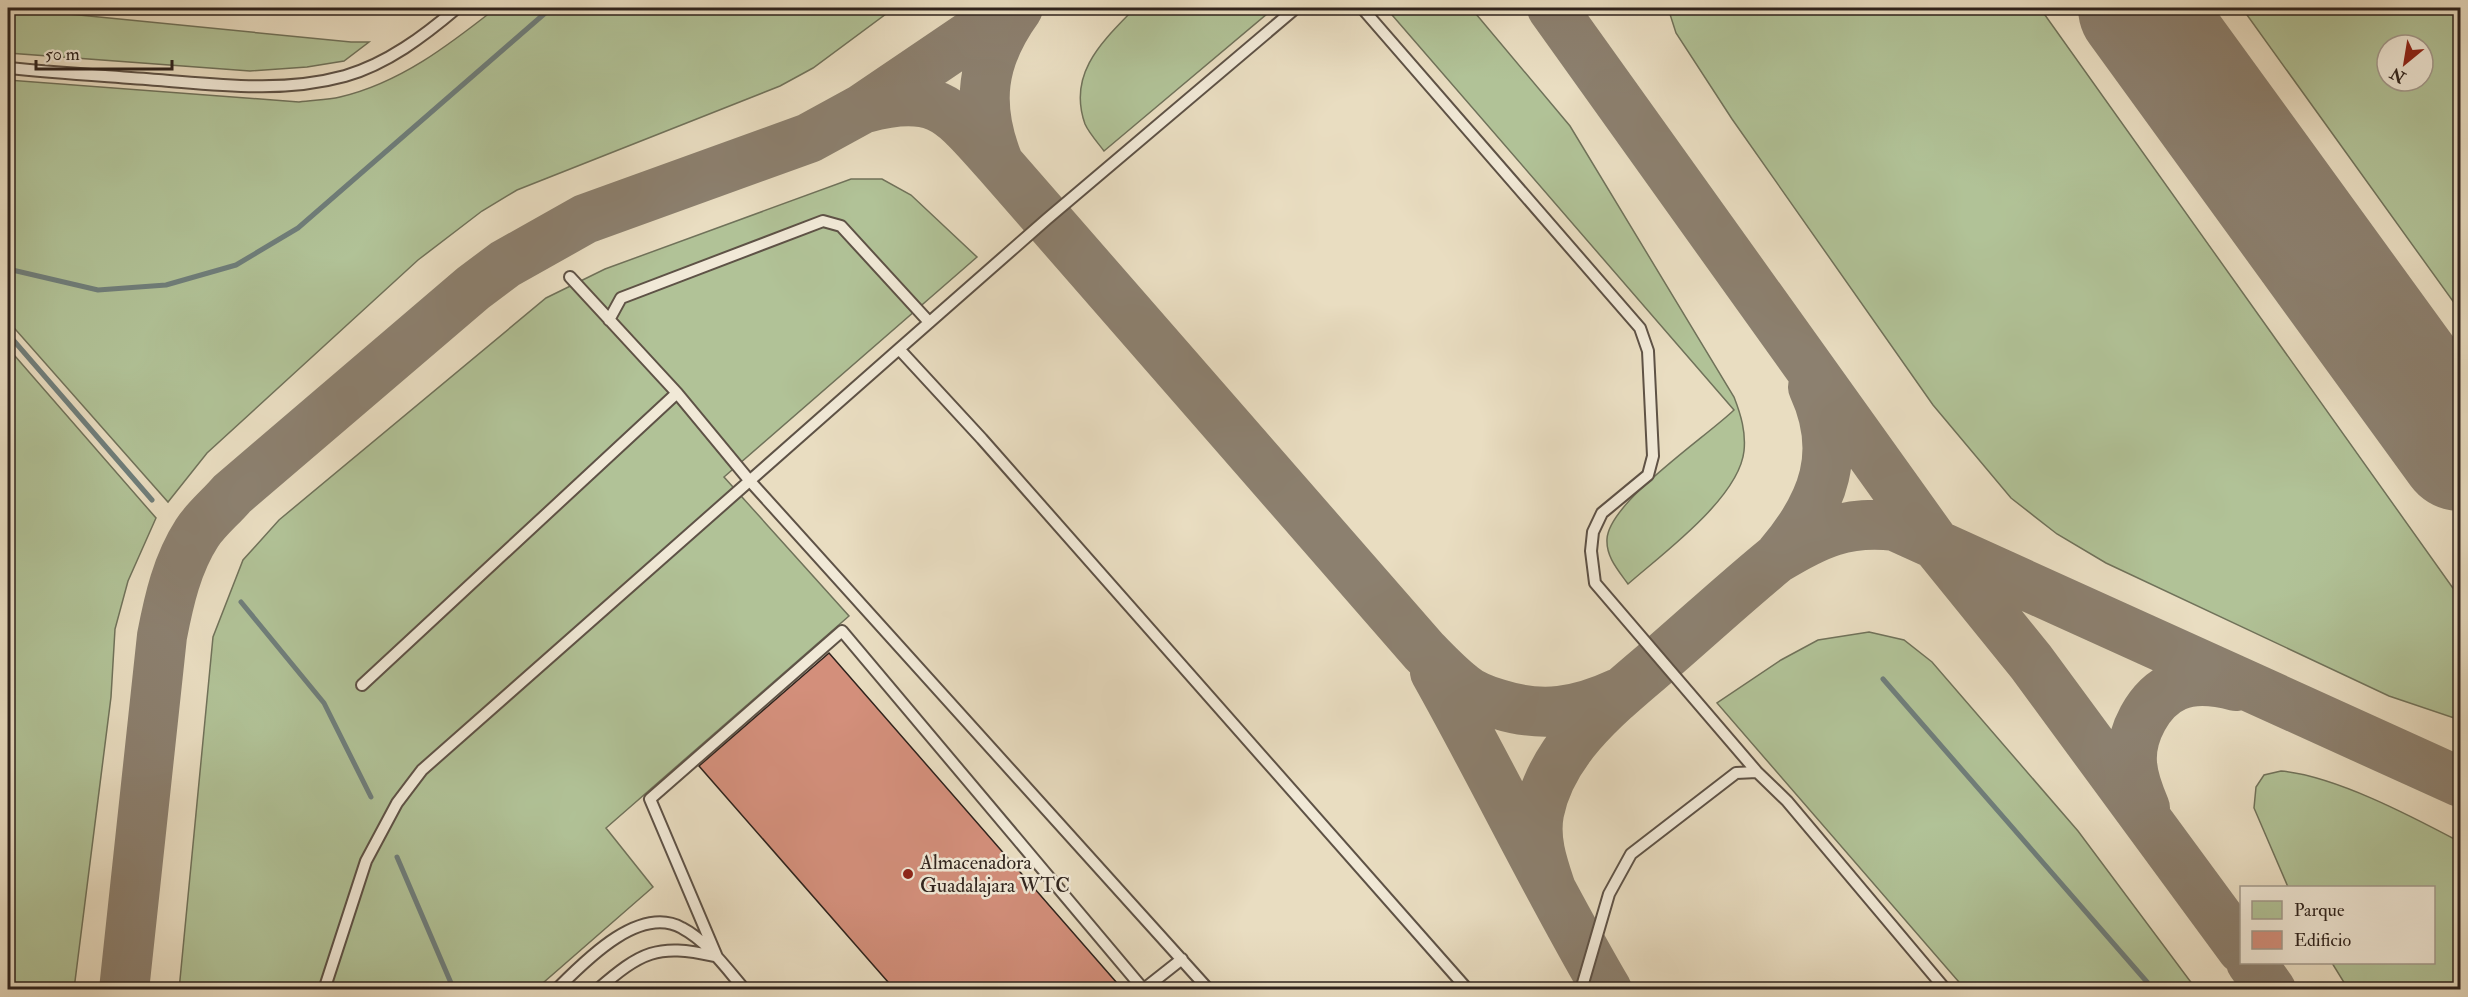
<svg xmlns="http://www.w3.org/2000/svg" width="2468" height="997" font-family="'IM FELL Double Pica',serif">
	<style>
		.green { fill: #b1c297; stroke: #70725a; stroke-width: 1.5; fill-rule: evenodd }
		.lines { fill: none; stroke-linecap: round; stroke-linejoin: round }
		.stream { stroke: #6f7e7b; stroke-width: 5 }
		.taxiway { stroke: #8c806f; stroke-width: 50 }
		.runway { stroke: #8c806f; stroke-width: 122 }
		.building { fill: #d38f7b; stroke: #2f231d; stroke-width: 1.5 }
		.service-casing { stroke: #5e5246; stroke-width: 14 }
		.service { stroke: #f1e9d7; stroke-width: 10 }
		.poi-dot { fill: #8f2418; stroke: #f1e9d7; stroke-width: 2 }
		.labels { text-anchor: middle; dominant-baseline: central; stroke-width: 5; stroke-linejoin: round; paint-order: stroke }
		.poi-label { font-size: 20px; fill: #2f231d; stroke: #f1e9d7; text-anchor: start }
	</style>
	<rect width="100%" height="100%" fill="#e9ddc1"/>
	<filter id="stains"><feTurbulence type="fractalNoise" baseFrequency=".00333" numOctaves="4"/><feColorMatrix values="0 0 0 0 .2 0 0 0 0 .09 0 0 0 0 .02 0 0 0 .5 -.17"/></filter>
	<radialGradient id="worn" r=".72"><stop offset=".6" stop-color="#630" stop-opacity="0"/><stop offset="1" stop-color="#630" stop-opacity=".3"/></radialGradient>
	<path class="green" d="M8 8 351 42H369L344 61 307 67 250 71 8 53Z
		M496 8H894L813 68 780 86 517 190 482 211 418 260 207 453 168 502 8 321V80L299 102C313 100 327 100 340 97 400 83 449 45 496 8Z
		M1135 8H1274L1104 151C1098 143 1089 133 1085 124 1067 73 1103 41 1135 8Z
		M1386 8H1471L1570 126 1734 397C1741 415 1746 432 1744 451 1739 498 1662 554 1628 584 1618 570 1606 557 1607 539 1609 502 1706 437 1734 410Z
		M1668 8H2040L2460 598V720L2389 696 2106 563 2057 534 2011 498 1933 405 1732 119 1676 33Z
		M2242 8H2460V311ZM2387 45H2423V81H2387Z
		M851 179H882L911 195 977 257 724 477 849 616 606 828 653 887 536 989 179 990 213 637 243 560 279 520 546 298 605 269Z
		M8 348 156 518 128 581 115 629 111 697 74 989H8Z
		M1869 632 1904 640 1932 662 2078 831 2196 989H1965L1717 703 1781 660 1818 640Z
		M2281 771C2335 776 2411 816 2460 842V989H2348L2332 963 2434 962V888L2288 887 2254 808 2256 787 2264 775Z"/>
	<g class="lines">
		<path class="stream" d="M8 269 98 290 166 285 236 265 298 228 551 8
			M8 334 152 500
			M241 602 324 703 371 797
			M1883 679 2147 982
			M397 857 454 990"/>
		<path class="taxiway" d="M1552 8 1937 546 2031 662 2242 949
			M865 108C939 88 952 112 999 164 975 105 981 59 1018 8
			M999 164 1424 651C1436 663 1448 676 1461 686 1471 695 1485 700 1498 704 1542 718 1578 712 1619 693
			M1780 555C1824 503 1843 452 1813 387
			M1435 672C1494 777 1546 886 1607 990
			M2145 808C2139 794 2133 779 2132 763 2130 735 2148 698 2176 686 2194 678 2217 681 2236 686
			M1551 889C1543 865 1534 840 1539 813 1552 746 1613 700 1662 658 1700 625 1737 591 1776 559 1817 534 1847 520 1895 526L2460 782
			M2251 962 2271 990
			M124 990 162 636C169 600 177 564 197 533 206 519 221 507 232 494L473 288 505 264 585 219 809 138 862 109 1011 8"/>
		<path class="runway" d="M2139 8 2460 450"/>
	</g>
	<path class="building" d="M829 653 1117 983 1109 990H895L699 766Z"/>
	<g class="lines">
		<g class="service-casing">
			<path id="service" d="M1296 8 1047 219 899 349 982 439 1468 990
				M1362 8 1640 328 1648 351 1653 456 1648 475 1602 513 1593 532 1591 551 1595 583 1757 772 1787 801 1946 990
				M8 68C58 73 108 76 158 80 221 85 283 93 345 76 387 64 424 36 457 8
				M570 277 677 393 749 480 1209 990
				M609 320 621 298 823 221 841 226 929 322
				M362 685 677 393
				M717 957 650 799 842 631 1144 990
				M1144 989 1182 959
				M324 990 366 861 397 803 422 770 899 349
				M556 990C584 962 639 904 682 928 707 941 727 969 745 990
				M597 990C641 952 657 943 714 956
				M1581 990 1609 894 1631 854 1736 773 1757 772"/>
		</g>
		<use href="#service" class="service"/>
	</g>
	<circle class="poi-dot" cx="908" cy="874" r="6"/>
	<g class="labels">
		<g class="poi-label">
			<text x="920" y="862">Almacenadora<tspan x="920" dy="23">Guadalajara WTC</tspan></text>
		</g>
	</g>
	<rect width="2468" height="997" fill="none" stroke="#e9ddc1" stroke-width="30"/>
	<rect x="9" y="9" width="2450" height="979" fill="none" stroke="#2f231d" stroke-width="3"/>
	<rect x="15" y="15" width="2438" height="967" fill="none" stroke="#2f231d" stroke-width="1.5"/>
	<rect x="2240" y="886" width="195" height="78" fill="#f1e9d7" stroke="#a39a8d" stroke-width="1.5"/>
	<rect x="2252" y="901" width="30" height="18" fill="#b1c297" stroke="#a39a8d" stroke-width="1.5"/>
	<text x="2294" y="916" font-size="18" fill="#2f231d">Parque</text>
	<rect x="2252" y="931" width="30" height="18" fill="#d38f7b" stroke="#a39a8d" stroke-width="1.5"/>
	<text x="2294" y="946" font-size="18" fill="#2f231d">Edificio</text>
	<g transform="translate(2405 63) rotate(210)"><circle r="28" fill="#f1e9d7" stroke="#a39a8d" stroke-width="1.5"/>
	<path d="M0-4.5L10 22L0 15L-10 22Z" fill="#8f2418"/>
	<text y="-9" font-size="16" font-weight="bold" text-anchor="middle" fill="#2f231d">N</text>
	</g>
	<path d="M36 60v9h136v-9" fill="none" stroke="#2f231d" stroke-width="3"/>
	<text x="45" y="60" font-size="18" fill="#2f231d" stroke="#f1e9d7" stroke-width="4.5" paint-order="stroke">50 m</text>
	<rect width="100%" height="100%" filter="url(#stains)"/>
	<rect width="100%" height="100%" fill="url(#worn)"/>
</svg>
